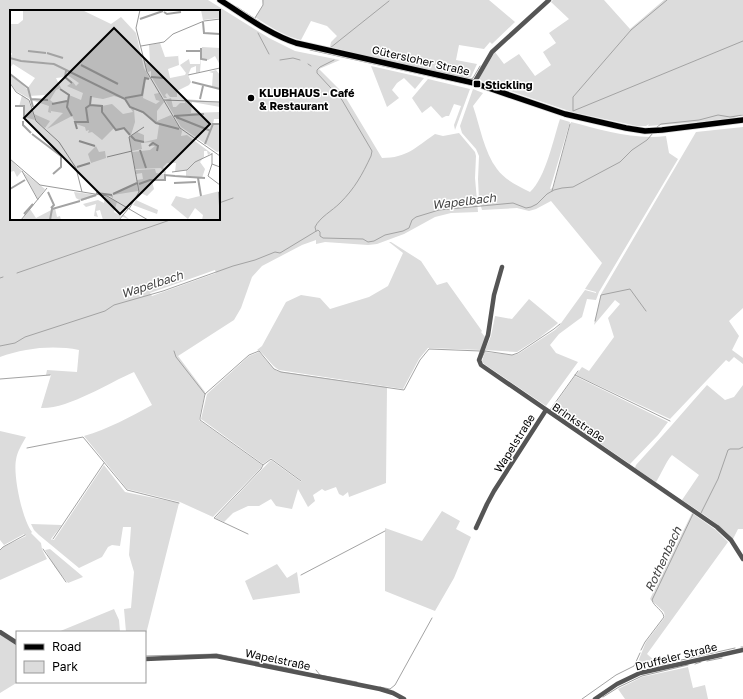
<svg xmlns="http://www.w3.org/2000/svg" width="743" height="699" font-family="'Golos Text',sans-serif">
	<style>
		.green { fill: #dcdcdc; fill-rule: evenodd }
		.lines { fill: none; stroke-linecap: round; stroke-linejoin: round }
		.stream { stroke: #a3a3a3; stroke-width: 1 }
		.major-casing { stroke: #dbdbdb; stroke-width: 7 }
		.minor { stroke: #555; stroke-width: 4.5 }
		.major { stroke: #000; stroke-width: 5.5 }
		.poi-dot { fill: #000; stroke: #fff; stroke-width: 1.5 }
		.labels { text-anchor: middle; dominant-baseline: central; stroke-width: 3; stroke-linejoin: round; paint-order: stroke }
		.street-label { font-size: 11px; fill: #000; stroke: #fff }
		.poi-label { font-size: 11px; font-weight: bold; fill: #000; stroke: #fff; text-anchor: start }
		.water-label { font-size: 12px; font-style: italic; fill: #444; stroke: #fff }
		.inset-river { fill: none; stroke: #a3a3a3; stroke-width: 2 }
		.inset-road { fill: none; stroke: #999; stroke-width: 1 }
		.view { fill: #000; fill-opacity: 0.15; stroke: #000; stroke-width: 2 }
		.inset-edge { fill: none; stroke: #000; stroke-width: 2 }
	</style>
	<rect width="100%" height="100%" fill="#fff"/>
	<path class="green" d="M0 0H208L269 38 295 51 340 60 319 69 343 93 382 158C407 158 416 147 435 134L443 136 459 133 475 152 476 156 475 178 478 212 451 213 435 217 404 234 377 244 368 245 325 242 316 244V240L302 245 262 266 252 277 241 308 234 320 178 356 205 392 199 420 262 465 261 468 213 517 180 502 127 489 84 436C108 429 130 417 152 405L134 372C108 383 69 409 41 408L51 375H46L47 370 77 372 79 350C53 345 25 348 0 357ZM11 11H219V219H11ZM215 270 216 273 152 296 150 293Z
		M262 0H489L515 22 492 44 490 42 484 49 459 45 456 60 477 64 471 77 467 79 330 47 331 42 337 36 327 26 311 21 301 40C284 36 270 27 255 17L263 5Z
		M553 0H604L630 29 664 0H743V114L734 118 688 123 648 126 649 124 646 126H637L572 112 478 80 495 52 504 64 519 54 535 76 551 65 543 52 556 43 549 33 569 19 551 2Z
		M371 66 424 78 415 89 404 78 397 83 392 90 399 98 387 107Z
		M428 79 470 89 455 130 454 125 461 106 454 104 449 116H446L442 118 431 106 422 113 412 98Z
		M473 89 483 93 473 106C480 126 484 152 497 169 505 180 518 186 530 192 546 177 553 140 560 119L570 122 550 189 553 188 554 185 571 122C602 130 634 140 666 136L669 153 678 159 599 292 596 300 587 299 582 317 559 334 550 345 556 353 578 362 546 406 484 364 482 361 485 352 512 355 518 354 555 330 559 326 585 290 596 293V292L585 289 602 263 551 201 536 209 529 211 517 208 482 210 479 200 478 179 479 156 476 149 462 133 460 126Z
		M743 127V308L729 321 739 336 732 350 743 358V364L734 357 729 362 726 360 670 419 576 375 582 367 589 371 614 337 608 318 620 304 615 300 594 325 601 294 696 132Z
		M389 242H391L421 261 437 285 447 282 482 331 481 332 486 338 481 350 428 348 419 359 403 389 279 370C271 366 264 352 257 350L262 346 286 302 301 295 320 298 330 309 369 297 388 286 403 253Z
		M529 299 558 323 557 324 539 338 517 352 485 350 491 336 495 316 512 319Z
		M259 352 274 369 277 371 387 387 386 483 349 497 348 492 343 496 339 494 336 487 325 491 322 489 313 495 315 501 308 507 298 489 292 509 276 506 271 499 259 506H248L233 513 224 522 215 518 271 460 301 482 302 481 271 458 263 464 201 419 207 394 249 356Z
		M575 376 668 422 658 435 630 464 551 410Z
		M707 385 725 400 734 397 743 385V529H738L733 539C718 523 700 512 682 500L699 475 672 455C665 463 662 473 656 482L635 468 636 465C660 439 683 412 707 385Z
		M0 431 26 437C22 444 17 452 16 460 13 475 22 519 32 532L31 533 41 543 42 549 47 559 0 580V550L3 547 26 536 24 534 4 545 0 540Z
		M104 465 125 492 179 503 145 638V632H126L124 609 131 608 134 572 129 555 131 527H123L120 546 112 545 108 547 102 557 79 568 39 535 34 530 31 524 62 525 51 539 52 540H54Z
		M442 511 460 521 456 529 471 537 454 578 435 611 385 591V528L422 541Z
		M692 513 716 530 728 542 647 654 656 662 635 669 646 642 665 617 664 612 650 599Z
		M50 549 81 575 83 577 68 583 55 567 45 550Z
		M277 564 287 578 297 572 300 593 253 600 245 581Z
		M114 609 119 620 120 632H58Z
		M0 634 17 646 18 682 0 693Z
		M688 667 693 688 705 685 708 699H625L618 689 642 677Z"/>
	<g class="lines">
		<path class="stream" d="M667 0 631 30 573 97V111L743 41
			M389 1 330 48 471 79 473 78 480 66
			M237 7 260 22
			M255 18 263 5V0
			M258 33 269 54
			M310 50 470 85
			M280 60 293 58 300 60
			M308 64 311 66
			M657 127 661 124 699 120 718 115 730 117 743 115
			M552 191 570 124
			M219 203 233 198
			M316 231 315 227C320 217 332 211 340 203 355 188 362 175 371 156L372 151 342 100 317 73V70L320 67 334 60
			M17 273 173 219
			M0 278 3 277
			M595 321 601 295 630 289 646 311
			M0 346 15 343 25 337 105 311 114 305 163 291 233 266 255 260 275 252 280 253 318 230 320 232V236L323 238 363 239 368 242 374 241 385 235 403 231 409 228 412 220 416 217 439 210 513 203 526 208 531 207 537 204 547 194 554 190 562 188 573 187 620 162 632 150 647 140 653 133
			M174 351 176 357 205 394
			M485 351 512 355 518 353 554 329 560 324
			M481 360 485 351
			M575 375 670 421
			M0 379 50 375
			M550 410 578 371
			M27 448 83 437 127 490 179 503
			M263 465 271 459 301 481
			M701 513 718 479 728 450 730 449H739L743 447
			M248 534 214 518 261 469 263 465 200 420V418L205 394 249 355 259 351 274 369 281 372 404 390 420 360 429 349 480 351
			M53 539 104 463
			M43 549 66 582
			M0 550 3 547 25 535
			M301 575 385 531
			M741 647H743
			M641 650 645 642 664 617C663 610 654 607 652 600L693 514
			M145 656 217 654 293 669
			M707 661 722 658
			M695 664 701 662
			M659 665 735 648
			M316 670 320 675 357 682
			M380 687 390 689 395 685 432 618
			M603 697 619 687 642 676 688 665
			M582 699 616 675 634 666 640 653"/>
		<g class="major-casing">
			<path id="major" d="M220 0C244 15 269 34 296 43L474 83 565 114 626 128 645 131 662 130 743 120"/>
		</g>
		<path class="minor" d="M474 83 492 52 549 0
			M502 267 494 295 488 335 479 360 481 365 717 527 731 540 743 559
			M476 528 487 504 494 491 546 410
			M0 632 17 643
			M145 659 216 656 380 689 393 693 404 699
			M595 699 617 684 640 673 743 650"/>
		<use href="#major" class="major"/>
	</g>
	<g class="poi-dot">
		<rect x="473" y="80" width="8" height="8" rx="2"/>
		<circle cx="251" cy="98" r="4"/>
	</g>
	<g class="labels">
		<g class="street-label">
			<text transform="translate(421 60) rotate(13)">Gütersloher Straße</text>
			<text transform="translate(579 422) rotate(34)">Brinkstraße</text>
			<text transform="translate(514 443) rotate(-58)">Wapelstraße</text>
			<text transform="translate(676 656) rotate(-14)">Druffeler Straße</text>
			<text transform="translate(278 659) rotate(12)">Wapelstraße</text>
		</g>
		<g class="poi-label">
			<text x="485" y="84">Stickling</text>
			<text x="259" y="92">KLUBHAUS - Café<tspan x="259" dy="13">&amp; Restaurant</tspan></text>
		</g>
		<g class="water-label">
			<text transform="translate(464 201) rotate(-7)">Wapelbach</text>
			<text transform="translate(152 284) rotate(-18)">Wapelbach</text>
			<text transform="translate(663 559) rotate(-65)">Rothenbach</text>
		</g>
	</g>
	<g transform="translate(10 10)">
		<rect width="210" height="210" fill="#fff"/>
		<path d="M13 0H72L101 14 111 7 126 23 134 58 140 69 136 68 133 88 146 94 150 91 146 90 144 84 149 83 154 92 147 101V111L161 105 172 121 171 126 177 125 201 143 198 145 197 141H194V147L190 152 195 159 192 168 186 167 185 171 186 167 176 166V160L165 162 166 153H157L153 157 156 162 154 170 142 171 144 179 137 186 129 182 127 170 133 169 132 163 126 164V160L145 159 146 163 154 164 151 158 125 159 122 142 140 140 145 136H139L141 132 131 133 132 139 122 141 119 127 127 122 134 125V132L147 129 149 115 139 106 124 99 125 112 121 125 114 118 106 120 104 118 92 130 82 122 78 123 79 120 76 121 75 117 66 114 62 106 37 119 53 103 41 101 40 91 41 103 38 102 39 96 21 90 34 89 35 85 19 86 20 89 6 81 0 72V64L17 79 25 68 3 54 0 58V48L9 51 43 54 56 61 44 53 11 51 0 47 2 44 0 41V14H8L13 10ZM56 64 69 73 66 76 63 72 57 76 73 83 71 90 59 85 58 91 45 94 40 90 46 80 51 78 46 68 55 67ZM104 86 114 89 123 102 113 104 102 94 92 96 80 95 81 87 93 89ZM191 0H210V8L193 10ZM150 33 155 47 168 46V44L169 55 158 59 160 68 175 65 176 63 170 55 179 49 180 54H190L192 37 210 38V55L205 46 198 50 191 49 190 62 186 63V56L181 58 178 65 181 72 179 75 167 81V87H160L157 83 155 85 157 88H154L141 66V61L138 62 135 53 140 52 139 35ZM206 60 210 65V79L202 76 203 63 199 62ZM12 85 18 89 25 110 14 107V96L9 97ZM161 88 163 97H166L170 93H175V89L210 92V97L182 92 181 103 210 102V109H204L203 114H210V141L207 142 171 117 155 90ZM24 104 40 111 35 118 27 112ZM86 136 89 142 95 141 96 148 81 153 78 144ZM0 149 12 161 7 167 4 161 0 162ZM13 162 35 179 28 189ZM127 173 128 181 103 185V188L100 186ZM210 181V210H192L193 205 185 198 178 209 161 195 166 186 178 189ZM64 182 87 185V186L71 191 66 188ZM95 186 107 192 104 202 111 206 113 204 120 210 111 206 109 210H93L90 200 86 201 88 207 84 206 86 194 76 197 73 194 88 190 94 193ZM126 190 148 200 147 204 123 195ZM45 198 47 207 50 206 51 210H12L20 199 26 208Z" fill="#dcdcdc" fill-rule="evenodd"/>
		<path class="inset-river" d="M154 2 157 4 171 2M130 9 153 1M193 12 194 23 210 24M191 38V49L197 50M18 41 36 43M176 41H190M37 43 53 48M0 48 11 51 44 54 115 89 120 97 133 102 146 113 169 119M71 55 108 74M56 61 55 67 62 73M0 64 18 78 23 97M141 67 154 68M182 72 210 79M50 79 59 85 57 97 62 106M115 88 132 85 135 68 139 69M21 89 38 90M190 89 193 76M42 94 57 91M80 95 92 96V102L106 120 114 118 120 125M5 96H14V107M164 106 194 104M166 107 201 121M13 111V115L21 123M67 119 65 112H78L76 98 80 95 81 86M22 124 51 146V157L43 164M121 126 125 130 134 132M69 131 85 136M195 134 203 114H210M139 136 143 133 148 136 147 141M130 140 136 158M67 157 80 153M165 166 195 168M188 168 191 186M164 173 186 172M129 174 140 170H155V165L165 166M0 179 15 170M38 182 44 195 41 198M209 182 210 196M86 183 102 185M103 184 127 173M71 190 86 185M14 204 23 194M40 210 42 199 70 191"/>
		<path class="inset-road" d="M130 0 126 18 137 62 170 118 210 146M131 36 154 32 163 24 194 11 210 9M178 65 210 58M0 73 6 82 19 90 26 111 49 132 66 158 72 182M154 90 210 92M202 143V154L210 157M97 147 122 141M0 149 30 175 97 186 138 210M202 154 198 166 210 175M12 161 28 190M162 162 177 160 185 152 202 144M119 199 129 182 119 127 134 117M11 210 37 178M109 210 118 199"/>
		<path class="view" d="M104 18 200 114 110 204 14 108Z"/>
		<rect width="210" height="210" class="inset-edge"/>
	</g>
	<rect x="16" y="631" width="130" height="52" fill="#ffffff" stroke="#999999"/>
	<rect x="24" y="644" width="20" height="6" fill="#000000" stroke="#999999"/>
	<text x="52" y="651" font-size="12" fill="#000000">Road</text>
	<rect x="24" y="661" width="20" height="12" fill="#dcdcdc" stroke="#999999"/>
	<text x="52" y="671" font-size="12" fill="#000000">Park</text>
</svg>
